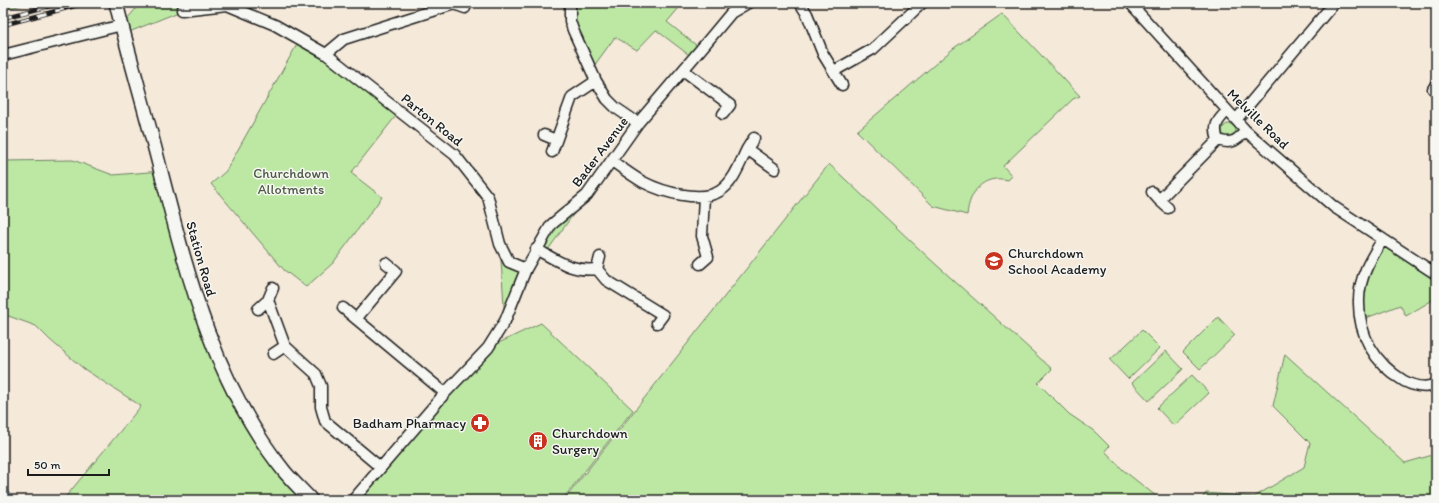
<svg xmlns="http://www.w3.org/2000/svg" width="1439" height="503" font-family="Itim,sans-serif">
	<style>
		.green { fill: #bde8a4; stroke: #6c8260 }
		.water { fill: #9cd7fc; stroke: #698ca2 }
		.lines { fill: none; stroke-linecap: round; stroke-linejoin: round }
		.minor-casing { stroke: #1c1c1c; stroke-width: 13 }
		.tertiary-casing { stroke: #1c1c1c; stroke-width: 16 }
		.minor { stroke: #f6f6f2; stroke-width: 10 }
		.tertiary { stroke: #f6f6f2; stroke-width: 13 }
		.rail-casing { stroke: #1c1c1c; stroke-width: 4.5 }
		.rail { stroke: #f6f6f2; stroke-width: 3; stroke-dasharray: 9; stroke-linecap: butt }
		.labels { text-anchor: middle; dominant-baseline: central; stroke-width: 3; stroke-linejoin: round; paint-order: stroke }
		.street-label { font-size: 14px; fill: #1c1c1c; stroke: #f6f6f2 }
		.park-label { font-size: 14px; fill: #4c5945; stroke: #f6f6f2 }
		.poi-label { font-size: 14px; fill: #1c1c1c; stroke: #f6f6f2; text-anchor: start }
	</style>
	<rect width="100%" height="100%" fill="#f5e9da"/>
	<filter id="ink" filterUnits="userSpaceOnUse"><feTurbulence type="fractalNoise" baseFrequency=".025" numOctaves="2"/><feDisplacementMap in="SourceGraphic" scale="8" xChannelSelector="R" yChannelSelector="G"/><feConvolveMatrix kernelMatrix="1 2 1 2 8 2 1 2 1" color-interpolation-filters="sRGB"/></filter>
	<g filter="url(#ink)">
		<path class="green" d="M3 3H29L3 10Z
			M145 3H201L124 34 122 25 138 6Z
			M570 3H683L667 22 701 49 693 58 656 30 637 50 615 37 591 70 577 37Z
			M1002 14 1080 96 1073 99 1003 166 1012 176 1008 180C983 174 969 192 967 215L933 206 857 131 954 48Z
			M300 39 399 112 351 173 382 197 333 263 306 287 284 270 211 184 226 171Z
			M1222 131a7 7 0 1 1 14 0a7 7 0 1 1-14 0Z
			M73 160 113 175 161 171 230 384 311 500H63L141 406 84 369 50 340 36 326 3 314V161Z
			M829 164 931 260 1052 369 1038 383 1069 414 1094 431 1109 446 1105 451 1123 470 1161 500H564Z
			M587 195 545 254 536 249 551 225Z
			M1383 239 1436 274V298L1406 316 1400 305 1361 320 1364 270Z
			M500 244 509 262 526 269 505 321Z
			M1218 317 1235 335 1200 369 1183 352Z
			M541 323 633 410 562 500H353L488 348Z
			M1142 330 1160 348 1128 379 1110 360Z
			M1166 351 1183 369 1149 401 1132 383Z
			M1285 354 1405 463 1436 454V500H1201L1206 493 1254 497 1304 467 1310 443 1273 406Z
			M1192 375 1209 393 1174 426 1157 408Z"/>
		<path class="water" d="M3 483 8 492 15 500H3Z"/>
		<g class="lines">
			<g class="minor-casing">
				<path id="minor" d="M570 3V21L573 30 596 81 607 99 616 108 638 123
					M800 3 807 14 823 54 842 85
					M1130 3 1246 131 1334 207 1436 274
					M182 10 227 5 275 25 326 54 455 155 488 197 500 244 509 262 526 269
					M326 54 344 39 454 4 465 8
					M3 55 122 25
					M683 70 730 105 723 114
					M834 71 873 49 922 3
					M1433 89 1436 84
					M1227 111C1217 121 1213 126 1218 140 1232 145 1237 140 1246 131
					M1236 120 1334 3
					M544 135 556 140
					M747 149 754 138
					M552 152 572 97 596 81
					M612 161C622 168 632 176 643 182 662 192 701 203 720 191 734 182 740 163 747 149L775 169
					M1152 192 1159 200
					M1168 208 1159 200 1218 140
					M1383 239C1371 258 1359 277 1359 300 1358 335 1375 364 1404 381 1414 386 1426 389 1436 384
					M536 249C558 261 572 272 597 269L600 257
					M700 264 708 257 702 236 704 196
					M597 269 606 280 663 315 657 323
					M273 288 268 300 285 346 316 374 321 386V407L325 421 380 467
					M343 308 445 393
					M258 309 268 300
					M356 319 396 271 386 263
					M273 354 285 346
					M353 500 445 393 488 348 505 321 526 269 551 225 587 195 638 123 701 49 731 13 748 3"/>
			</g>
			<g class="tertiary-casing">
				<path id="tertiary" d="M116 3C130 60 147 116 161 172 188 277 215 385 284 471 292 481 302 490 311 500"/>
			</g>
			<use href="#minor" class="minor"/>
			<use href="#tertiary" class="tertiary"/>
			<g class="rail-casing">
				<path id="rail" d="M3 18 61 3
					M3 25 86 3"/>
			</g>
			<use href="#rail" class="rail"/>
		</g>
	</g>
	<defs>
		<g id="school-disc" transform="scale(1)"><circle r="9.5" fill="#c8321e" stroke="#f6f6f2"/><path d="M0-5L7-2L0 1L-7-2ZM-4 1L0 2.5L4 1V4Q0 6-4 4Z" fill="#fff"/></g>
		<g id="pharmacy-disc" transform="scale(1)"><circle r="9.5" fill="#c8321e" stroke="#f6f6f2"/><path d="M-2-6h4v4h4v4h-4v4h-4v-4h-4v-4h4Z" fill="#fff"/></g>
		<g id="building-disc" transform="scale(1)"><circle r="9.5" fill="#c8321e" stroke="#f6f6f2"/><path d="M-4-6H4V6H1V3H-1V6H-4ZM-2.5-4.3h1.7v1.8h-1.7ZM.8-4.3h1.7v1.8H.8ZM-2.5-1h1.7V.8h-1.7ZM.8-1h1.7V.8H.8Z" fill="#fff"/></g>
	</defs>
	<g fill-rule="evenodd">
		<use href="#school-disc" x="994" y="261"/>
		<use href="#pharmacy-disc" x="480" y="423"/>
		<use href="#building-disc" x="538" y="441"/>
	</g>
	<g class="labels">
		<g class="street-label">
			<text transform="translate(1258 119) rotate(44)">Melville Road</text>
			<text transform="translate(432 120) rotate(39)">Parton Road</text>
			<text transform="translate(600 152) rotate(-53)">Bader Avenue</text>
			<text transform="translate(201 259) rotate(74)">Station Road</text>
		</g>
		<g class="park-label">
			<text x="291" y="173">Churchdown<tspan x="291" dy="16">Allotments</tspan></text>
		</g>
		<g class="poi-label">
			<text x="1008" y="253">Churchdown<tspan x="1008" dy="16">School Academy</tspan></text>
			<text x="466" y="423" text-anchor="end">Badham Pharmacy</text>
			<text x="552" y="433">Churchdown<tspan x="552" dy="16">Surgery</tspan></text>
		</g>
	</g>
	<rect width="1439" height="503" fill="none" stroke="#f6f6f2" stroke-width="16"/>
	<rect x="8" y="8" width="1423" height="487" fill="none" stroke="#1c1c1c" stroke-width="1.5" filter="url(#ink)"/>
	<path d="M28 469v6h81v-6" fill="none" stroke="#1c1c1c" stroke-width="2"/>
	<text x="34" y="469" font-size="12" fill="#1c1c1c" stroke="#f6f6f2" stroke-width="3" paint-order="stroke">50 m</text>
</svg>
